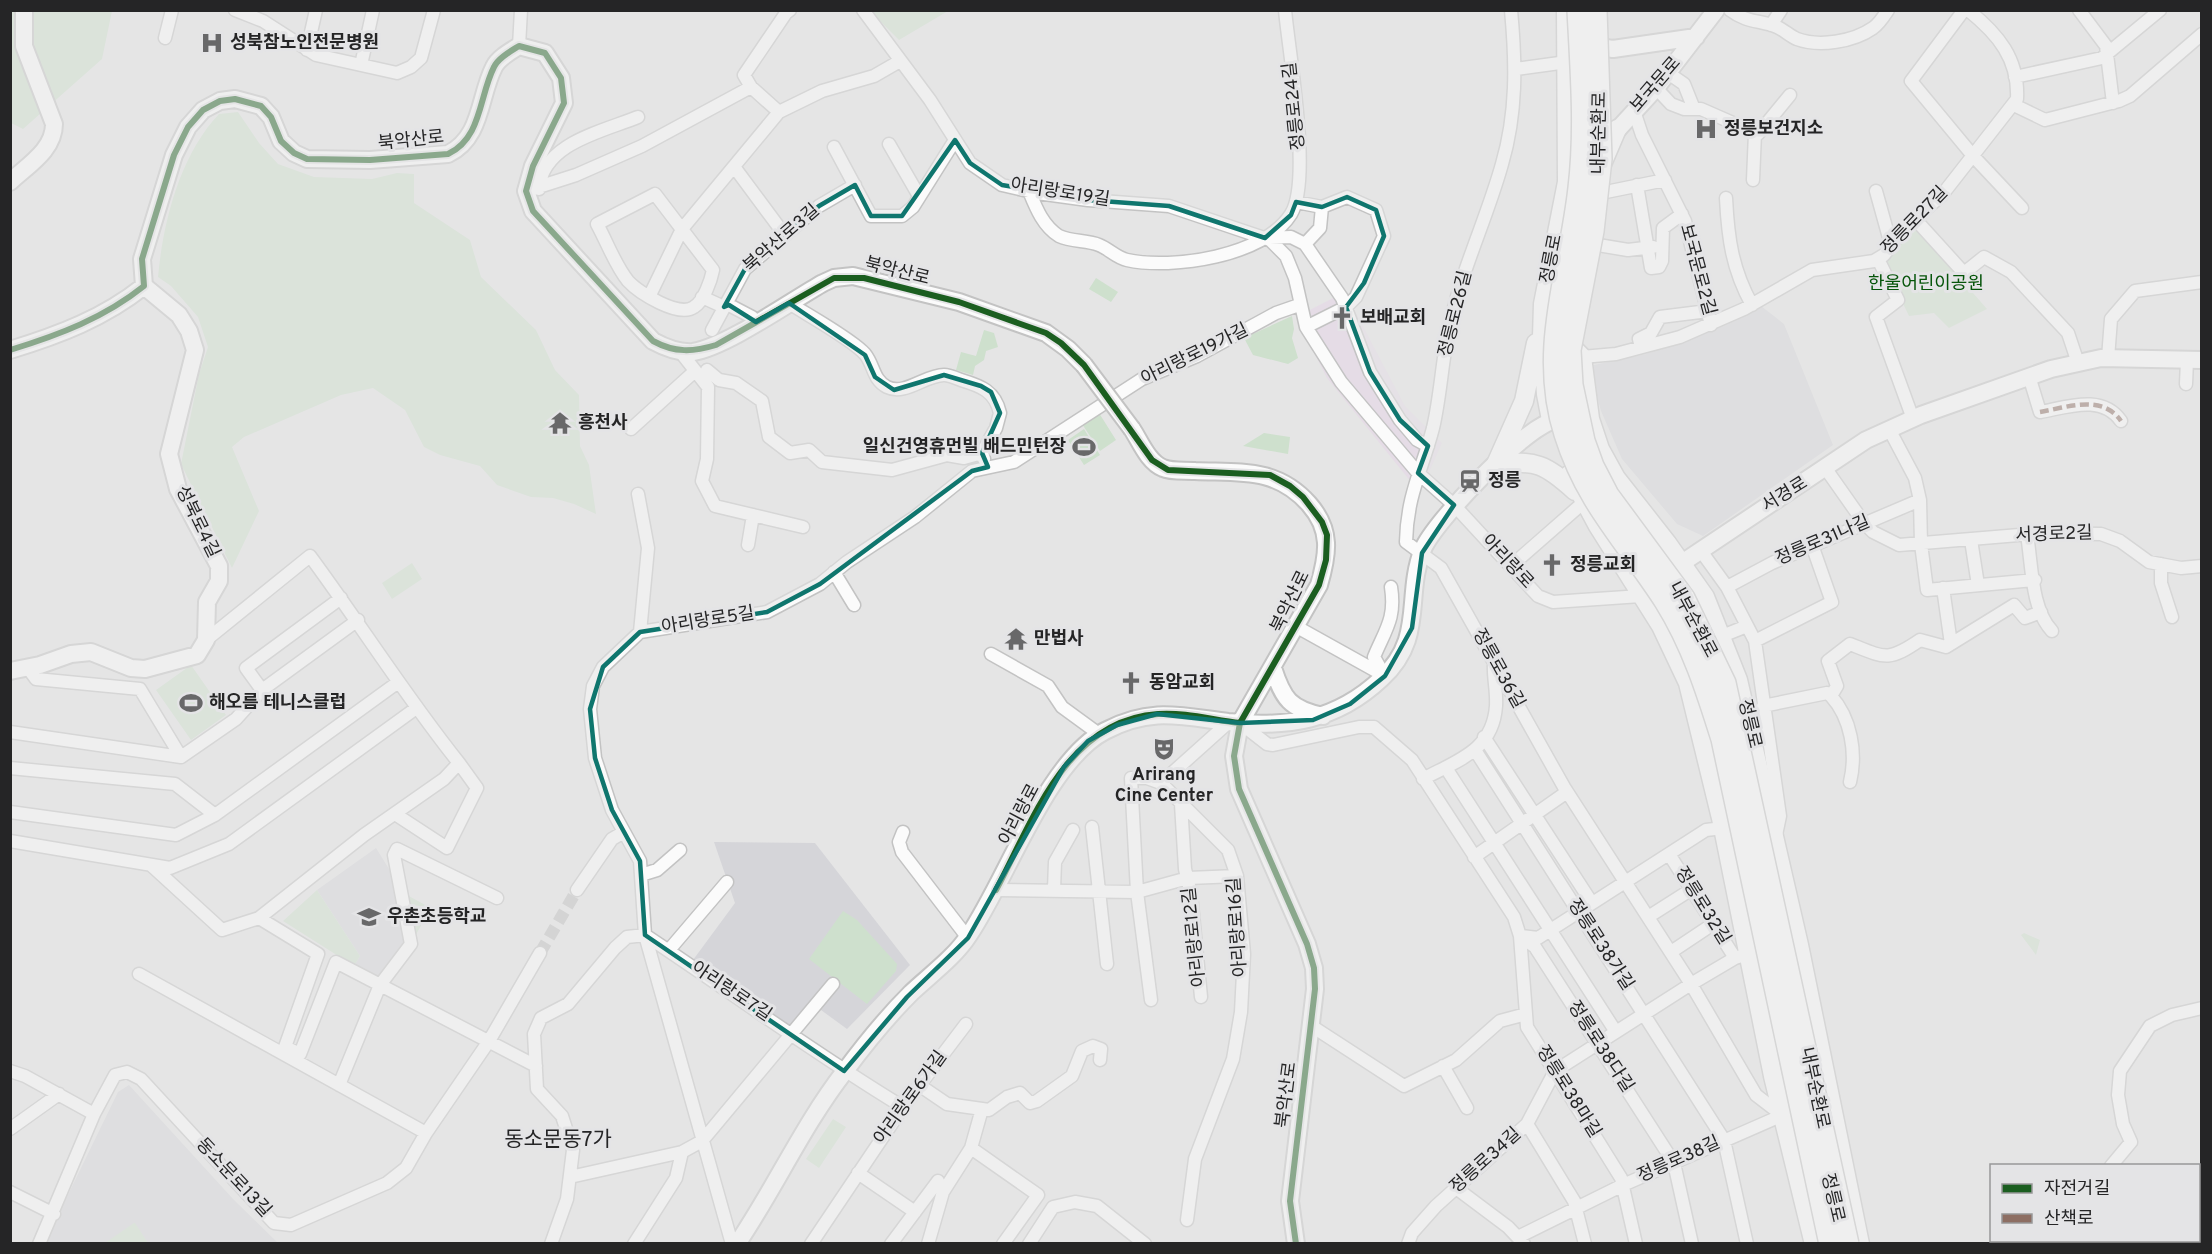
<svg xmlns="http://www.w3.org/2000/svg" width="2212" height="1254" font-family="Overpass,'Noto Sans KR',sans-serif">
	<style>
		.commercial { fill: #e5dce6 }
		.built { fill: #d5d5d9 }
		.green { fill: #cee0cd }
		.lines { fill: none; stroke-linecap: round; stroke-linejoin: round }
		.street-tunnel { stroke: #bfbfbf; stroke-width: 12; stroke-dasharray: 12 6; stroke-linecap: butt }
		.street-casing { stroke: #c3c3c3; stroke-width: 15 }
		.secondary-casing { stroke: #c3c3c3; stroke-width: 20 }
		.primary-casing { stroke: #c3c3c3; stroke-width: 21 }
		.street { stroke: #fbfbfb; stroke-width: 12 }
		.secondary { stroke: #fbfbfb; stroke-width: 16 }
		.primary { stroke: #fbfbfb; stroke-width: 18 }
		.secondary-bridge-casing { stroke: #c3c3c3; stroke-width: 20; stroke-linecap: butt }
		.highway-bridge-casing { stroke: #c3c3c3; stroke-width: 24; stroke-linecap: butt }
		.secondary-bridge { stroke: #fbfbfb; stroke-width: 16 }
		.highway-bridge { stroke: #fbfbfb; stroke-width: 21 }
		.quiet { stroke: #8d6e63; stroke-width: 4.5; stroke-dasharray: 9 4.5; stroke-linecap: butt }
		.cycleway-casing { stroke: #e4e4e6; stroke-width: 10 }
		.cycleway { stroke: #1b5e20; stroke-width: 6 }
		.marked { fill: none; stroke: #0f766e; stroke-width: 4.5; stroke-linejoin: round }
		.labels { text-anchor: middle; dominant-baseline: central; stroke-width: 6; stroke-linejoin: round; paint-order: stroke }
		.poi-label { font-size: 18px; font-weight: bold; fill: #252526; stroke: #e4e4e6; text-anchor: start }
		.street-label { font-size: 18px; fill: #252526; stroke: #e4e4e6 }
		.park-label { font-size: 18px; fill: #055409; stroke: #e4e4e6 }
		.quarter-label { font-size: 21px; fill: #252526; stroke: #e4e4e6 }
	</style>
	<rect width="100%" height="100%" fill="#e5e5e5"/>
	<path class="commercial" d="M1345 292 1405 406 1442 443 1420 493 1327 378 1296 317Z"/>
	<path class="built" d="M1761 306 1784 324 1833 445 1703 536 1677 524 1622 459 1601 411 1589 366 1646 354 1710 331Z
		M714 842 815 843 910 965 847 1029 810 1002 790 1026 693 960 735 903Z
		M376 848 394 877 409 944 380 983 354 966 360 956 317 890Z
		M129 1085 234 1200 278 1243 44 1244 118 1092Z"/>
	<path class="green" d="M11 11H112L102 59 23 129 11 123Z
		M870 11H948L899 40Z
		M238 112 259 143 278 164 314 177 372 179 397 173 414 174V203L470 240 481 277 536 330 555 370 579 395 580 446 589 465 596 514 574 504 553 498 531 497 497 485 480 466 440 455 424 447 405 410 373 388 341 395 244 437 232 447 259 511 232 568 181 464 199 374 208 347 198 317 171 286 158 277C163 222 180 155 219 114Z
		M1914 225 1987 309 1949 328 1934 313 1909 316 1882 260Z
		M1096 278 1118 292 1111 302 1089 289Z
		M1292 316 1294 329 1292 338 1298 358 1288 364 1253 355 1244 338Z
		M984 330 994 333 998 347 986 351 984 360 975 366 973 375 956 370 961 352 976 356Z
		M1099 413 1116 440 1100 451 1082 424Z
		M1084 429 1100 455 1084 465 1068 440Z
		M1264 433 1290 437 1288 454 1243 446Z
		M412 563 422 579 392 599 382 583Z
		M191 665 226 715 191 740 156 690Z
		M317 890 360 956 354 966 283 921Z
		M405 894 431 908 414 938Z
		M843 911 857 920 897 964 896 971 867 1004 809 959Z
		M2024 933 2040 940 2036 955 2021 935Z
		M833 1119 846 1127 819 1168 806 1159Z
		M135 1223 148 1243H105L134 1223Z"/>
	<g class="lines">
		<path class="street-tunnel" d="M540 953 577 890"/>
		<g class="street-casing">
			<path id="street" d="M235 10 263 21 316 55 397 73 411 67 421 58 434 10
				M863 10 930 100 970 163 1002 185 1037 193 1088 200 1169 206 1270 240 1286 256 1295 278 1306 327 1341 382 1418 473 1454 505 1538 596 1553 602 1641 596
				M1511 10C1516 63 1517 113 1502 164 1487 218 1462 269 1450 324 1442 358 1441 394 1433 428 1422 470 1407 495 1406 542L1441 568 1564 787 1691 984 1756 1095 1782 1115
				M1730 10C1747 23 1760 20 1777 27 1784 30 1790 36 1797 39 1819 47 1853 42 1873 28 1879 24 1884 16 1888 10
				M1964 10 1911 81 1974 157 2022 208
				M2079 10 2106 46 2113 103
				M1771 25 1781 10
				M165 38 172 10
				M519 46 521 10
				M307 50 316 10
				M361 65 373 10
				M1516 69 1567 62
				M1668 73 1684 84 1694 109
				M2015 77 2102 58 2160 10
				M1656 88 1671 104 1684 109H1701L1758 134 1790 95
				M2014 105 2045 120 2119 101 2130 96 2202 34
				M1634 111 1642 135 1685 221 1711 325
				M779 112 751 87 744 75 786 13 790 10
				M889 144 919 196
				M834 147 871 216H902L913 207 955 140
				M735 168 784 234
				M1753 180 1755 133
				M1637 185 1651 268 1659 267 1662 261 1663 228 1682 214
				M539 189C542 143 604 131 638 117
				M526 191 576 175 642 146 751 87
				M1029 191C1036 208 1043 226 1059 236 1072 242 1087 240 1099 245 1109 249 1117 258 1127 260 1172 270 1265 256 1291 214 1312 180 1289 54 1285 10
				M1876 191 1891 245
				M655 194 713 270C711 280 704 301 694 307 679 318 639 293 628 281 615 265 607 242 597 224Z
				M1596 194 1665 180
				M1726 198C1728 238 1732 269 1752 305
				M1296 202 1322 207 1347 197 1376 210 1384 236 1356 297 1346 307 1306 327
				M1915 219 1964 273 1984 257 2011 272 2068 333 2078 363
				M1265 238 1291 237 1305 244 1342 298 1370 372 1400 420 1417 440 1428 446
				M1586 243 1628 250 1653 247
				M1305 244 1320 228 1322 207
				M1878 259 1898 300 1876 317 1913 419
				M649 297 682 229 779 112 822 91 874 76 900 61
				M702 297 724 307 729 305 752 317 756 322
				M789 303C806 314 853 340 865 354 874 365 873 380 887 387 905 396 925 375 944 375 949 375 956 378 961 380 981 386 995 391 1000 413L996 428 982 453 984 459
				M712 330 745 269 819 206 855 185
				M1641 347 1639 339 1651 333 1660 317 1708 311
				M679 350 708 387 707 459 702 481 715 506 803 527
				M1582 357 1616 354 1680 337 1744 309 1812 270 1874 261 1884 255 1905 227 1942 195 2017 99C2019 59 1998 34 1968 10
				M2108 358 2111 319 2135 291 2202 282
				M707 370 719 380 736 383 762 401 769 437 790 453 809 450 822 462 892 470 947 455 964 458 982 453
				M2029 376 2040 412C2068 407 2102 394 2121 421
				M2186 384 2187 360
				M631 429 695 371
				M1889 429 1915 478 1920 500 1921 544 1927 590 2035 580
				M1826 469 1864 523 1873 532 1899 545 2043 533 2101 534 2120 541 2149 562 2181 568 2202 566
				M638 494 648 548 640 632
				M2027 535C2032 564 2031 609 2052 631
				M1971 540 1978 585
				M748 545 753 515
				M1701 551 1727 587 1755 641 1780 816 1776 835
				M2161 564V583L2172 617
				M1511 566 1584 502
				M834 572 854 605
				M1727 587 1772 563 1920 500
				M1943 588 1951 644
				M341 598 246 668 262 690 358 620
				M1297 627 1385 676
				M1722 636 1747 626
				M1755 641 1832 602 1812 545
				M991 654 1048 686 1062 707 1099 734
				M28 668 36 679 140 689 181 757 236 719 262 690
				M1383 673 1374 657C1385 630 1396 619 1391 587
				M1831 696 1837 686 1828 661 1850 644C1885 658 1888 662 1920 640L1946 647 2014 605 2025 618 2041 612
				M1763 706 1827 693 1831 696C1851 718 1857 753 1850 782
				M1240 723 1267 744 1273 745 1359 727H1374L1412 760 1514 917 1520 936 1527 1027 1621 1178 1636 1244
				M10 732 181 757
				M1484 737 1592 903
				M1475 750 1724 1140 1747 1244
				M10 768 175 784 215 815
				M1446 768 1616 1032
				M1423 779C1456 761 1493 751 1496 706 1497 691 1493 677 1494 663
				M1181 804 1185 869 1191 894 1201 997
				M10 812 176 835 215 815 397 683
				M395 814 447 848 477 788 459 763
				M1092 827 1107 964
				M903 832 899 842 902 852 968 938
				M10 841 170 868 229 844 415 709
				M1669 854 1735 958
				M1474 857 1567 792
				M152 866 222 930 259 918 364 835 444 779 459 763C406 697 361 625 310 556L206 640
				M641 875 657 870 680 850
				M1054 889 1055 862 1073 830
				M577 890 612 839 624 832
				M996 890 1137 892 1188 878 1237 876
				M1648 917 1692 889
				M259 918 318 954 285 1047 300 1054 336 962 536 1066
				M1520 936 1535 947 1674 1163 1692 1244
				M1521 936 1538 938 1706 830 1723 828
				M669 950 727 882
				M1671 952 1713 924
				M139 974 426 1133
				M1151 1000 1137 892 1131 778H1147L1161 783
				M1310 1025 1404 1086 1456 1060 1500 1021 1526 1014
				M1443 1066 1467 1108
				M10 1071 25 1076 94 1114
				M339 1085 380 985 411 944 394 855 397 849 497 898
				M919 1085 947 1104 989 1110 1007 1097 1020 1093 1030 1103 1037 1101 1072 1076 1082 1051 1093 1046 1101 1049 1100 1060
				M1527 1124 1574 1201 1585 1244
				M10 1129 59 1094
				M971 1148 1038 1195 1003 1244
				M2111 1166 2131 1142 2123 1124 2118 1095 2120 1071 2150 1026 2172 1015 2202 1008
				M858 1173 915 1212
				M570 1177 682 1152 702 1141 833 984
				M1456 1188 1508 1227 1524 1244
				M10 1192 54 1214
				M1187 1220 1195 1159 1233 1059 1241 1012 1244 954 1237 876 1228 850 1161 783 1229 722
				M1518 1237 1623 1185 1783 1115
				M39 1244 94 1114 115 1075 127 1072 141 1079 274 1223 291 1225 387 1183 406 1168 426 1133 489 1041 540 953
				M551 1244 567 1199 573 1150 562 1116 537 1089 534 1034 541 1018 568 1004 615 948 627 937 645 935C731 992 815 1054 903 1107
				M634 1244 676 1178 682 1152
				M732 1244 645 935 640 861 612 810 595 758 590 709 593 686 603 667 640 632 767 612 820 584 847 562 915 517 972 471 1014 462 1142 379 1197 356 1276 313 1299 305
				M811 1244 903 1107 966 1024
				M891 1244 938 1181
				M928 1244 943 1192 971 1148 982 1109
				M1029 1244 1053 1207 1075 1202 1097 1206 1145 1244
				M1408 1244 1412 1233 1436 1206 1527 1124 1555 1071 1691 984 1735 958 1748 954
				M2062 1244 2063 1240"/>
		</g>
		<g class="secondary-casing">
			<path id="secondary" d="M1592 46 1613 49 1696 37
				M1609 139 1656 88 1716 10
				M10 182C28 165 54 150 54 124L24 46V10
				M10 350C59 335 104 318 144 286L142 259 174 155 188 127 203 110 220 101 235 99 261 106 271 117 281 141 294 153 307 159 370 160 448 154C482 138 479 96 494 67 498 58 511 51 519 46L545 53 561 78 564 103 533 166 526 191 533 211 653 341C664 347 680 353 693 352 726 347 791 301 823 283L834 278 853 276 959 302 1046 333 1068 349 1084 365
				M1132 429C1140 441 1148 462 1163 468 1172 472 1185 470 1195 471 1240 473 1276 467 1309 504 1332 530 1328 554 1319 585L1240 723 1234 756 1239 789 1307 944 1314 968 1315 989 1290 1201 1296 1244
				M1674 573 1682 563 1866 440 1921 415 2051 369 2101 358 2202 360
				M1273 668C1283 699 1290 709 1323 716
				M10 671 40 665 71 654 91 652 131 668 145 669 197 655 206 640 207 602 219 581V566L178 489 169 454 195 350 189 331 179 315 144 286
				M737 1244C775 1188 803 1125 845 1071 865 1044 887 1017 911 993 930 975 955 957 969 935 1007 879 1047 761 1105 731 1150 707 1180 716 1228 722 1288 728 1336 721 1381 679 1426 638 1404 597 1423 549 1435 521 1524 428 1553 421 1557 420 1561 420 1566 420"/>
		</g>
		<g class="primary-casing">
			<path id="primary" d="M1602 164 1617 129
				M1567 338 1566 341 1582 357 1590 419 1600 449 1616 478 1667 543 1705 597 1738 680 1799 945 1860 1244
				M1536 343 1524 401 1496 464C1537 460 1545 464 1575 491
				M1551 420 1546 394 1542 337 1543 304 1567 182 1566 10
				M1570 474 1598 526 1661 626 1688 683 1721 818 1773 1076 1814 1244"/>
		</g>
		<use href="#street" class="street"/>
		<use href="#secondary" class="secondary"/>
		<use href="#primary" class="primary"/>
		<g class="secondary-bridge-casing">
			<path id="secondary-bridge" d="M1084 365 1132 429"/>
		</g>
		<g class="highway-bridge-casing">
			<path id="highway-bridge" d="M1578 10C1581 69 1586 129 1579 188 1570 271 1538 350 1565 434 1587 504 1627 542 1665 601 1692 644 1707 691 1722 739L1830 1244
				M1596 10 1601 159 1593 231 1570 350 1572 385 1584 441 1593 466 1608 495 1684 598 1725 683 1848 1244"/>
		</g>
		<use href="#secondary-bridge" class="secondary-bridge"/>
		<use href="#highway-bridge" class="highway-bridge"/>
		<path class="quiet" d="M2040 412C2068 407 2102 394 2121 421"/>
		<g class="cycleway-casing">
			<path id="cycleway" d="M10 350C59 335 104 318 144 286L142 259 174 155 188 127 203 110 220 101 235 99 261 106 271 117 281 141 294 153 307 159 370 160 448 154C482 138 479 96 494 67 498 58 511 51 519 46L545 53 561 78 564 103 533 166 526 191 533 211 653 341C675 353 693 352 716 345L834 278H864L959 302 1046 333 1061 343 1084 365 1152 460 1168 470 1270 475 1290 486 1303 497 1322 522 1327 535 1326 560 1319 585 1240 723 1234 756 1239 789 1307 944 1314 968 1315 989 1290 1201 1296 1244
				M996 890C1033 821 1066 720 1158 714 1185 712 1213 720 1240 723"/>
		</g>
		<use href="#cycleway" class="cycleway"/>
	</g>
	<path d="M0 0H2212V1254H0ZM955 140 970 163 1002 185 1088 200 1169 206 1265 238 1291 215 1296 202 1322 207 1347 197 1376 210 1384 236 1364 283 1346 307 1370 372 1400 420 1428 446 1418 473 1454 505 1422 553 1412 628 1385 676 1350 704 1313 720 1240 723 1157 714 1117 725 1088 741 1064 767 968 938 907 997 844 1071 645 935 640 861 612 810 595 758 590 709 603 667 640 632 767 612 820 584 972 471 988 467 982 453 1000 413 991 392 981 386 944 375 894 390 875 377 865 355 789 303 756 322 729 305 724 307 745 269 819 206 855 185 871 216H902Z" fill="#e5e5e5" fill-opacity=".55" fill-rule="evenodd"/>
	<path class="marked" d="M955 140 970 163 1002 185 1088 200 1169 206 1265 238 1291 215 1296 202 1322 207 1347 197 1376 210 1384 236 1364 283 1346 307 1370 372 1400 420 1428 446 1418 473 1454 505 1422 553 1412 628 1385 676 1350 704 1313 720 1240 723 1157 714 1117 725 1088 741 1064 767 968 938 907 997 844 1071 645 935 640 861 612 810 595 758 590 709 603 667 640 632 767 612 820 584 972 471 988 467 982 453 1000 413 991 392 981 386 944 375 894 390 875 377 865 355 789 303 756 322 729 305 724 307 745 269 819 206 855 185 871 216H902Z"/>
	<defs>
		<g id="hospital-bare" transform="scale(1.8)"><path d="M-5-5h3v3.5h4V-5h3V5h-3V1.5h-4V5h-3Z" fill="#686869" stroke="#e4e4e6" stroke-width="2.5" paint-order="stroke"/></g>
		<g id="church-bare" transform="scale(1.8)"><path d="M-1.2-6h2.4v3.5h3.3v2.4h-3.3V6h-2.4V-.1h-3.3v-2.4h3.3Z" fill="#686869" stroke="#e4e4e6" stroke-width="2.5" paint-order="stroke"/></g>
		<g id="temple-bare" transform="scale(1.8)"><path d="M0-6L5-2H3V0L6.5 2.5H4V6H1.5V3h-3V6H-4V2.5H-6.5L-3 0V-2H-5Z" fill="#686869" stroke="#e4e4e6" stroke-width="2.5" paint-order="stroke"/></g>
		<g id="stadium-bare" transform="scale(1.8)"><path d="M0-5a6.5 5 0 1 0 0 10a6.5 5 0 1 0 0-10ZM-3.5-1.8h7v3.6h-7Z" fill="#686869" stroke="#e4e4e6" stroke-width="2.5" paint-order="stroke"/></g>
		<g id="station-bare" transform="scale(1.8)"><path d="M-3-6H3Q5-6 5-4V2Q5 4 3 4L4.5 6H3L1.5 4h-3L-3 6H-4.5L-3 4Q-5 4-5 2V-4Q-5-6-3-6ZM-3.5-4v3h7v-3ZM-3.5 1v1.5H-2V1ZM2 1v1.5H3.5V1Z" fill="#686869" stroke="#e4e4e6" stroke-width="2.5" paint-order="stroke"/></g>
		<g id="theatre-bare" transform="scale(1.8)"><path d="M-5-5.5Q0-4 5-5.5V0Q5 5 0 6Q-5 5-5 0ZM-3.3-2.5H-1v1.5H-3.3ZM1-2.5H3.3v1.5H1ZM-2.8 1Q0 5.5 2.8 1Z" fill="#686869" stroke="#e4e4e6" stroke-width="2.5" paint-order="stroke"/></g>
		<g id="school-bare" transform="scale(1.8)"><path d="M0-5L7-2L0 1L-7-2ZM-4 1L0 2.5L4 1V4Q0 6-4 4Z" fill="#686869" stroke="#e4e4e6" stroke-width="2.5" paint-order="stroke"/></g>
	</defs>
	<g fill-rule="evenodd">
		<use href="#hospital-bare" x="212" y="43"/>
		<use href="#hospital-bare" x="1706" y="129"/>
		<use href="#church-bare" x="1342" y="318"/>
		<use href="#temple-bare" x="560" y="423"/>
		<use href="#stadium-bare" x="1084" y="447"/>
		<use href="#station-bare" x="1470" y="481"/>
		<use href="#church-bare" x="1552" y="565"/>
		<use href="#temple-bare" x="1016" y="639"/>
		<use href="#church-bare" x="1131" y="683"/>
		<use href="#stadium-bare" x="191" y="703"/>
		<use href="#theatre-bare" x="1164" y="749"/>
		<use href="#school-bare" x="369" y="917"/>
	</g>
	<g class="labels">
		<g class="poi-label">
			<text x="230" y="43">성북참노인전문병원</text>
			<text x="1724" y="129">정릉보건지소</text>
			<text x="1360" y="318">보배교회</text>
			<text x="578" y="423">흥천사</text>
			<text x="1066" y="447" text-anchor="end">일신건영휴먼빌 배드민턴장</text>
			<text x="1488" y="481">정릉</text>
			<text x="1570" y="565">정릉교회</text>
			<text x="1034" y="639">만법사</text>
			<text x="1149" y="683">동암교회</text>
			<text x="209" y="703">해오름 테니스클럽</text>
			<text x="1164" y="775" text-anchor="middle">Arirang<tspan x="1164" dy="21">Cine Center</tspan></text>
			<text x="387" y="917">우촌초등학교</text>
		</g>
		<g class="street-label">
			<text transform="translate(1656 85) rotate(-49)">보국문로</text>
			<text transform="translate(1295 106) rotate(-96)">정릉로24길</text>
			<text transform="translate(1600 133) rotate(-89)">내부순환로</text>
			<text transform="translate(411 141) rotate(-6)">북악산로</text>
			<text transform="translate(1060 193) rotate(9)">아리랑로19길</text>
			<text transform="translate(1915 221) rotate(-46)">정릉로27길</text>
			<text transform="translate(782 239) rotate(-41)">북악산로3길</text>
			<text transform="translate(1552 259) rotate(-79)">정릉로</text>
			<text transform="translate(1697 270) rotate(75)">보국문로2길</text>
			<text transform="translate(897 272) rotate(14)">북악산로</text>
			<text transform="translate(1456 314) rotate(-76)">정릉로26길</text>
			<text transform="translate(1195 355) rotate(-26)">아리랑로19가길</text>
			<text transform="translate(1785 495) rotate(-32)">서경로</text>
			<text transform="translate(197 522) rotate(64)">성북로4길</text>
			<text transform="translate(2054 535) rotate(-2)">서경로2길</text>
			<text transform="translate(1823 541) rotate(-23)">정릉로31나길</text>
			<text transform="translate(1507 562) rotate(47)">아리랑로</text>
			<text transform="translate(1291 602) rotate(-64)">북악산로</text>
			<text transform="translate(1692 620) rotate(62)">내부순환로</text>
			<text transform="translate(708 621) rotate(-9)">아리랑로5길</text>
			<text transform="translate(1498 669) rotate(61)">정릉로36길</text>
			<text transform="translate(1749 724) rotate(77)">정릉로</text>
			<text transform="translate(1020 815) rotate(-62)">아리랑로</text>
			<text transform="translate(1702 906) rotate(58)">정릉로32길</text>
			<text transform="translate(1238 927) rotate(-94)">아리랑로16길</text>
			<text transform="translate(1195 937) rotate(-96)">아리랑로12길</text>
			<text transform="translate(1600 945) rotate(57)">정릉로38가길</text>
			<text transform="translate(731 992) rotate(34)">아리랑로7길</text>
			<text transform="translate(1600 1047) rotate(57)">정릉로38다길</text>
			<text transform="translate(1814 1088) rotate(78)">내부순환로</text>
			<text transform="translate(1568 1092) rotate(58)">정릉로38마길</text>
			<text transform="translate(1287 1095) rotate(-83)">북악산로</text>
			<text transform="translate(911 1098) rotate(-54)">아리랑로6가길</text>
			<text transform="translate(1679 1160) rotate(-24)">정릉로38길</text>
			<text transform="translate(1486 1161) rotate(-42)">정릉로34길</text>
			<text transform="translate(233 1178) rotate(47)">동소문로13길</text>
			<text transform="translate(1832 1198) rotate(77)">정릉로</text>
		</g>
		<g class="park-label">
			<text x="1926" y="284">한울어린이공원</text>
		</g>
		<g class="quarter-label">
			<text x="558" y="1140">동소문동7가</text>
		</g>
	</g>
	<rect width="2212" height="1254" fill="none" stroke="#252526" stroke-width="24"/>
	<rect x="1990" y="1164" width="210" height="78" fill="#e4e4e6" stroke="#989899" stroke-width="1.5"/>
	<rect x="2002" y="1184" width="30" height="9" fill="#1b5e20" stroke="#989899" stroke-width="1.5"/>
	<text x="2044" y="1194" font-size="18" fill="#252526">자전거길</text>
	<rect x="2002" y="1214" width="30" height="9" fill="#8d6e63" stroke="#989899" stroke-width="1.5"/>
	<text x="2044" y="1224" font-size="18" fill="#252526">산책로</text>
</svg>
